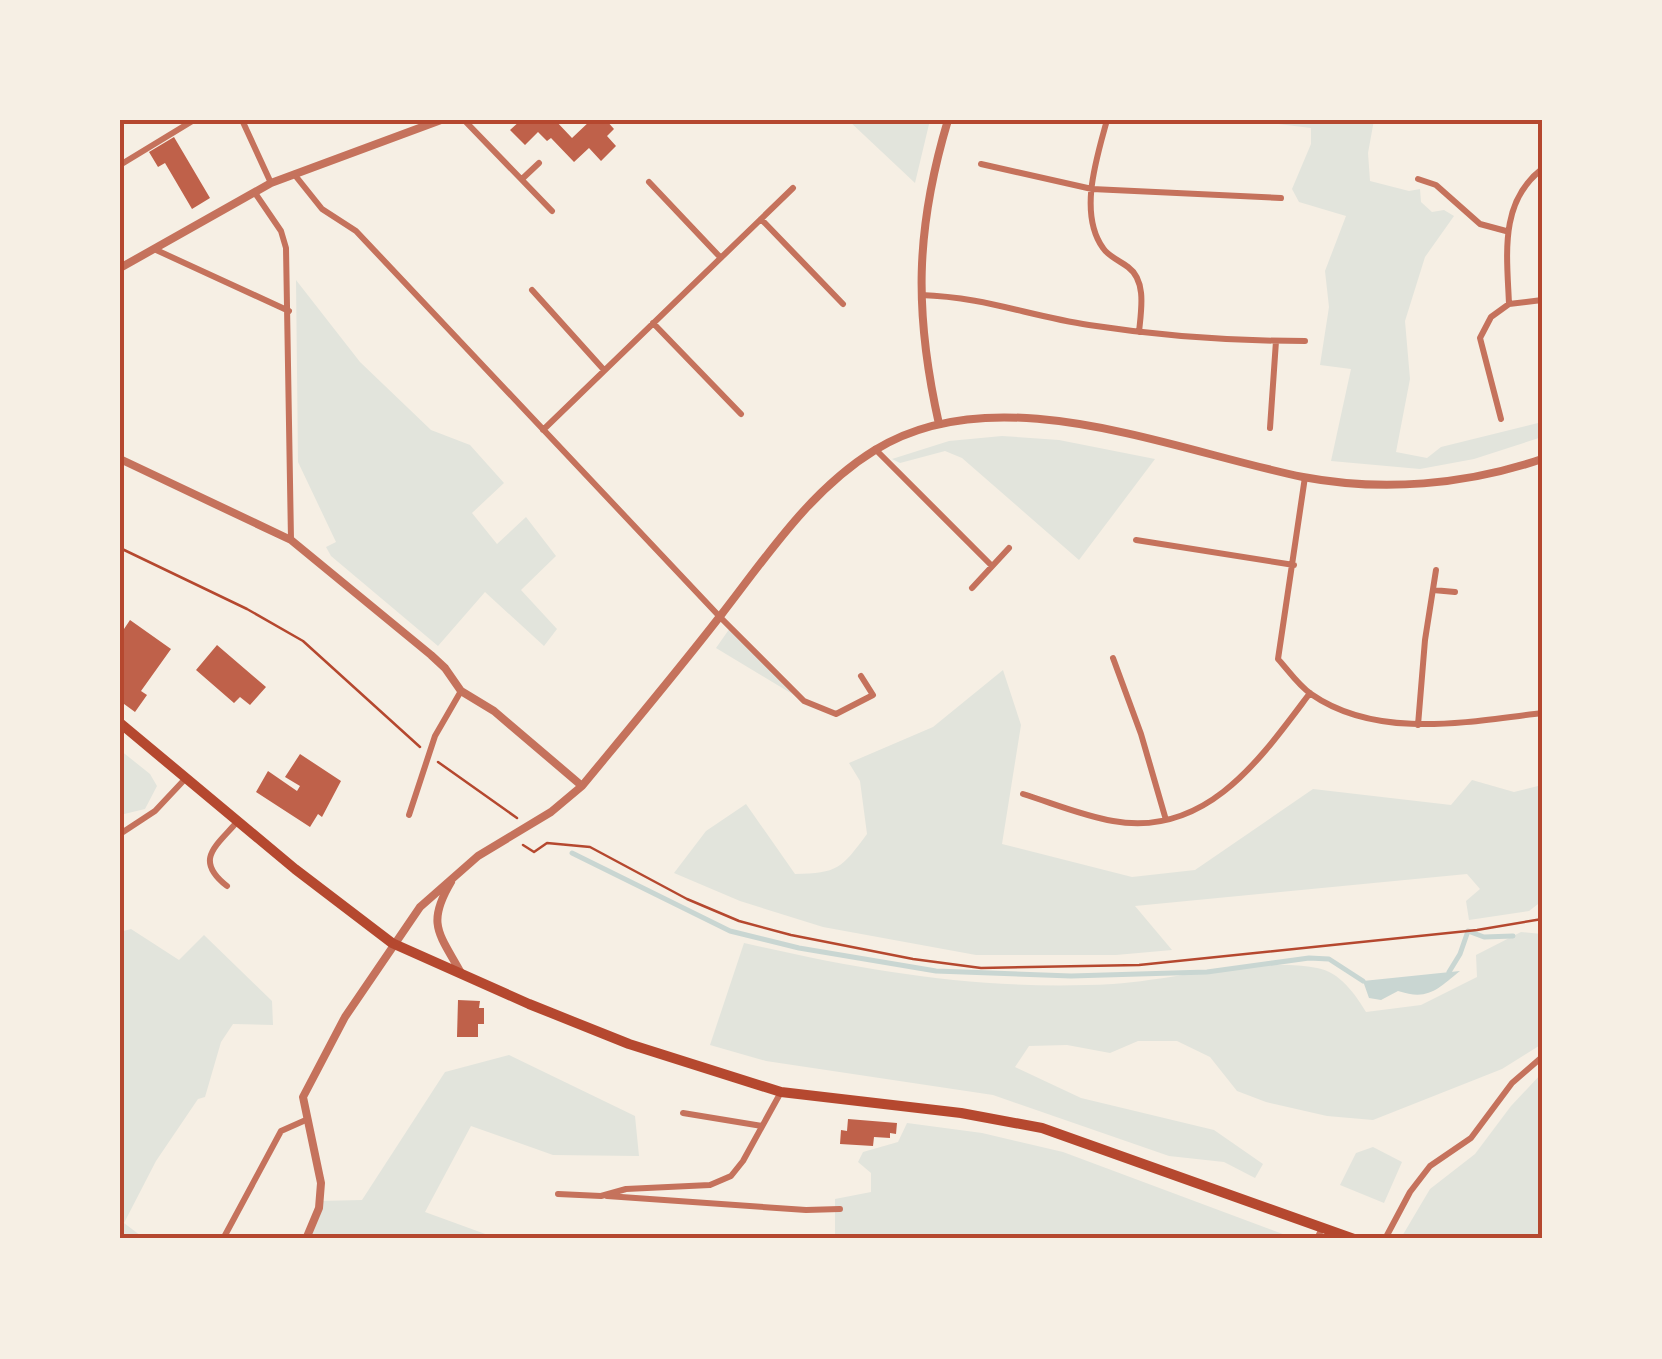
<svg xmlns="http://www.w3.org/2000/svg" width="1662" height="1359" font-family="'Playfair Display',serif">
	<style>
		.green { fill: #e2e4dc }
		.water { fill: #c9d6d2 }
		.lines { fill: none; stroke-linecap: round; stroke-linejoin: round }
		.stream { stroke: #c9d6d2; stroke-width: 5 }
		.building { fill: #bf614a }
		.path { stroke: #b5482f; stroke-width: 2.5 }
		.minor { stroke: #c5725c; stroke-width: 6 }
		.tertiary { stroke: #c5725c; stroke-width: 8 }
		.primary { stroke: #b5482f; stroke-width: 10 }
		.neatline { fill: none; stroke: #b5482f; stroke-width: 4 }
	</style>
	<rect width="100%" height="100%" fill="#f6efe4"/>
	<path class="green" d="M848 120H930L915 183Z
		M1245 120H1374L1368 153 1370 181 1409 191 1420 189 1421 202 1432 212 1444 210 1454 216 1425 257 1405 321 1410 379 1396 452 1427 458 1441 447 1542 422V437L1474 459 1420 469 1331 461 1351 369 1320 365 1329 307 1325 271 1346 216 1299 202 1292 189 1311 144V128Z
		M296 280 360 362 431 430 470 445 504 483 472 513 497 544 526 517 556 556 521 590 557 629 544 646 485 592 438 646 331 556 326 547 336 542 298 462Z
		M1002 436 1059 440 1155 459 1079 560 962 458 945 451 900 463 892 459 949 441Z
		M730 628 804 701 716 648Z
		M1003 670 1021 725 1002 844 1132 877 1195 870 1313 789 1451 805 1472 780 1514 792 1542 785V901L1529 911 1469 920 1466 901 1480 889 1467 874 1135 906 1172 950 1116 955H976L823 927 740 901 674 873 706 831 746 804 795 874C838 873 841 869 867 834L860 781 849 763 933 727Z
		M120 750 150 774 157 786 145 809 120 815Z
		M131 929 179 960 204 935 272 1001 273 1025 233 1024 221 1042 205 1097 198 1099 156 1161 124 1223 145 1239H120V932Z
		M1521 932 1542 934V1044L1502 1069 1373 1120 1327 1116 1266 1102 1237 1091 1210 1057 1177 1041H1138L1110 1053 1067 1045 1029 1046 1015 1067 1081 1098 1214 1130 1263 1164 1255 1178 1224 1162 1169 1156 993 1095 766 1061 710 1045 744 943C869 972 984 991 1113 984 1175 980 1256 956 1317 968 1340 972 1355 994 1366 1012L1421 1005 1477 977 1476 955Z
		M509 1055 635 1116 639 1156 553 1155 471 1126 425 1212 499 1239H305L319 1201 362 1200 445 1072Z
		M1542 1073V1239L1401 1238 1430 1189 1475 1154 1511 1106Z
		M907 1123 982 1133 1063 1152 1296 1239H835V1199L871 1192V1173L858 1162 863 1152 898 1142Z
		M1373 1147 1402 1162 1384 1203 1340 1185 1356 1153Z"/>
	<path class="water" d="M1460 971C1437 989 1429 1001 1398 991L1381 1000 1369 998 1363 981Z"/>
	<g class="lines">
		<path class="stream" d="M572 853 730 931 799 948 936 971 1071 976 1207 972 1309 958 1329 959 1363 981
			M1449 972 1460 954 1468 931 1484 937 1513 936"/>
	</g>
	<path class="building" d="M521 120H555L572 138 591 120H606L614 129 607 136 616 146 601 161 589 148 574 162 551 138 547 141 538 132 525 145 510 130Z
		M174 137 210 198 192 209 165 163 158 167 149 152Z
		M130 620 171 649 141 691 147 695 135 712 120 701V635Z
		M217 645 266 687 250 705 240 697 234 703 196 670Z
		M300 754 341 781 322 817 318 814 310 827 256 792 268 771 297 791 300 786 285 777Z
		M458 1000 480 1001 479 1008H484V1024H478V1037H457Z
		M848 1119 897 1123 896 1134 890 1133V1138L874 1137 873 1146 840 1144 841 1130 847 1131Z"/>
	<g class="lines">
		<path class="path" d="M120 548 247 609 303 641 420 747
			M438 762 517 818
			M523 845 534 852 547 843 590 847 687 899 739 921 791 935 913 959 981 968 1139 965 1477 930 1542 919"/>
		<path class="minor" d="M242 120 271 183
			M464 120 552 211
			M1107 120C1097 157 1078 213 1103 248 1108 256 1120 261 1128 267 1147 281 1141 311 1139 332
			M981 164 1092 189 1281 198
			M120 165 194 120
			M294 174 322 209 356 231 720 617 804 701 836 714 873 695 861 676
			M522 179 539 163
			M1418 179 1436 185 1480 224 1506 231
			M649 182 720 257
			M255 193 281 231 286 248 291 540
			M761 219 843 304
			M154 249 289 311
			M532 290 604 370
			M921 295C984 297 1029 316 1089 325 1160 336 1233 341 1305 341
			M1509 304 1542 300
			M653 323 741 414
			M1501 419 1480 338 1491 317 1509 304C1507 255 1499 202 1542 169
			M1270 428 1276 341
			M543 430 793 188
			M875 449 992 566
			M1305 477 1278 659C1288 670 1298 685 1311 694 1377 740 1468 722 1542 713
			M1136 540 1294 565
			M972 588 1009 548
			M1433 590 1455 592
			M1113 658 1141 734 1166 820
			M1418 725 1425 640 1436 570
			M1023 794C1052 803 1083 816 1113 821 1207 838 1261 758 1310 693
			M409 815 435 736 461 691
			M120 834 155 811 186 778
			M227 886C194 860 215 847 237 822
			M683 1113 762 1126
			M558 1194 601 1196 626 1189 710 1185 731 1176 743 1161 781 1092
			M607 1196 806 1210 840 1209
			M223 1239 281 1131 308 1119
			M1317 1239 1322 1228
			M1385 1239 1410 1192 1430 1166 1471 1138 1512 1083 1542 1057"/>
		<path class="tertiary" d="M120 268 271 183 441 120
			M939 424C914 313 915 230 948 120
			M120 459 291 540 431 655 445 668 461 691 494 711 582 786
			M451 882C426 924 439 933 461 973
			M306 1239 319 1208 321 1183 303 1097 345 1017 420 907 478 856 551 812 582 786C629 729 676 673 721 615 767 556 810 490 875 450 997 374 1174 451 1303 477 1382 492 1466 485 1542 459"/>
		<path class="primary" d="M120 723 295 869 392 943 529 1004 629 1044 781 1092 961 1113 1042 1128 1354 1239"/>
	</g>
	<rect width="1662" height="1359" fill="none" stroke="#f6efe4" stroke-width="245"/>
	<rect x="122" y="122" width="1418" height="1114" class="neatline"/>
</svg>
